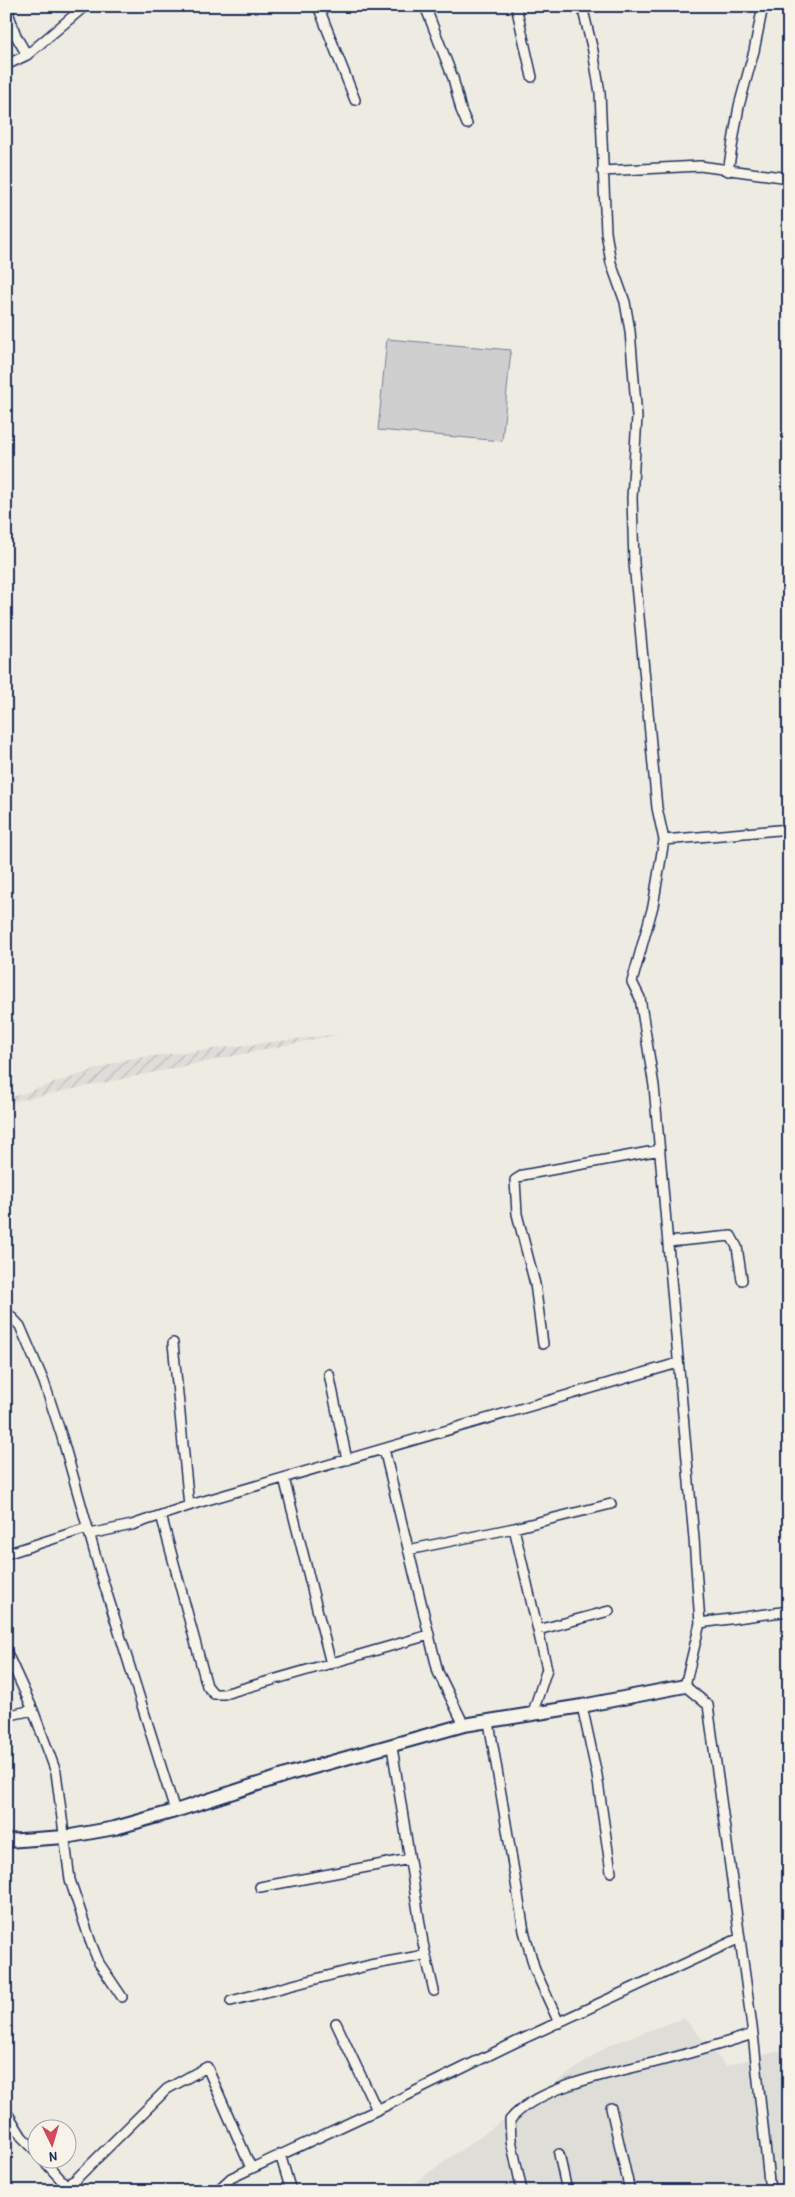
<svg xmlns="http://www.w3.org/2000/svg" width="795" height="2197" font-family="'Patrick Hand',sans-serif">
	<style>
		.built { fill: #deddd8 }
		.industrial { fill: url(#industrial-furrows) }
		.green { fill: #cfcfcf; stroke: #757f96 }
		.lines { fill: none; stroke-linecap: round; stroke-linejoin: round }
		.street-casing { stroke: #1b2f5e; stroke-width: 12 }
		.secondary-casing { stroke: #1b2f5e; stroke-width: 16 }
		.street { stroke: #f7f3e8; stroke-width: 9 }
		.secondary { stroke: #f7f3e8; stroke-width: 12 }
	</style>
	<defs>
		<pattern id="industrial-furrows" width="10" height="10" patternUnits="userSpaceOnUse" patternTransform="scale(1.25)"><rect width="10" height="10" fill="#deddd8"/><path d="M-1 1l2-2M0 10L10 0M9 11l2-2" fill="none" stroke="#bebebc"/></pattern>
	</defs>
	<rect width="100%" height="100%" fill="#eeebe2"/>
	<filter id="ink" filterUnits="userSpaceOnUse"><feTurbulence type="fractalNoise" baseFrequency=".02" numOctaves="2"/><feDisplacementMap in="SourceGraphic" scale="10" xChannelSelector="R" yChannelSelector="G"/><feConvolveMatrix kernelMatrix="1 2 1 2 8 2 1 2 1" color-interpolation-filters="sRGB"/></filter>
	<g filter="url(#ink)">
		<path class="built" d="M684 2018 726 2066 789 2048V2191H403L609 2045Z"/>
		<path class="industrial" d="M340 1034 6 1103V1099L127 1059Z"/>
		<path class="green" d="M387 339 511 350 502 441 378 430Z"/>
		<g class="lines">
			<g class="street-casing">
				<path id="street" d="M6 6 16 36 27 55
					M318 6 355 100
					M425 6 453 78 461 110 467 124
					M516 6 532 77
					M582 6 593 51 600 93 606 232 611 263 625 302 630 331 637 417 632 498 634 563 657 808 664 840 653 906 632 982 640 998 654 1086 694 1539 700 1623 685 1686 708 1705 753 2034 770 2191
					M6 65 27 55 85 6
					M602 171 700 166 789 178
					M728 171 739 106 754 51 763 6
					M664 840 789 829
					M668 1242 731 1236 737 1247 742 1280
					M6 1311 20 1326 44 1382 62 1437 99 1568 175 1811
					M173 1343 189 1506
					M543 1344 535 1284 517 1214 515 1180 523 1175 660 1150
					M329 1374 347 1460
					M384 1449 438 1672 464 1725
					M284 1478 331 1664
					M161 1515 207 1686 214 1694H224L429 1635
					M514 1528 547 1669 533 1712
					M90 1534 132 1525 197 1503 678 1363
					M408 1550 514 1528 611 1504
					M6 1554 87 1528
					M700 1623 789 1611
					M538 1630 609 1611
					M6 1651 33 1710 56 1772 70 1880 91 1943 99 1963 122 1997
					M582 1706 597 1775 611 1872
					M6 1716 33 1710
					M489 1722 524 1931 535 1970 559 2023
					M392 1747 423 1943 434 1991
					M260 1887 410 1859
					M231 2001 370 1965 425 1955
					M336 2023 377 2110
					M611 2108 630 2191
					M6 2111 22 2137 38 2153
					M280 2154 291 2191
					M559 2154 567 2191
					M43 2160 66 2185
					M55 2191 75 2180 167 2089 207 2067 251 2168
					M217 2191 231 2178 377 2110 514 2043 740 1938
					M522 2191 511 2140 510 2120C539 2084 624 2071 668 2059 697 2051 725 2043 753 2034"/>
			</g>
			<g class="secondary-casing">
				<path id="secondary" d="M6 1841 65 1837 115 1828 175 1811 289 1774 464 1725 582 1706 685 1686"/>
			</g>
			<use href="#street" class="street"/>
			<use href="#secondary" class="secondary"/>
		</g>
	</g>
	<rect width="795" height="2197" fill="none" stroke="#f7f3e8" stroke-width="25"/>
	<rect x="12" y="12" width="770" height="2172" fill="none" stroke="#1b2f5e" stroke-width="2" filter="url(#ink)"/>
	<g transform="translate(52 2144) rotate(175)"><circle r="24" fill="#f7f3e8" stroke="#9fa5b1"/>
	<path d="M0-4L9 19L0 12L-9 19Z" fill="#d1495b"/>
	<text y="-8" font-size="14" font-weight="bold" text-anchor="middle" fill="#1b2f5e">N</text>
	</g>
</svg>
